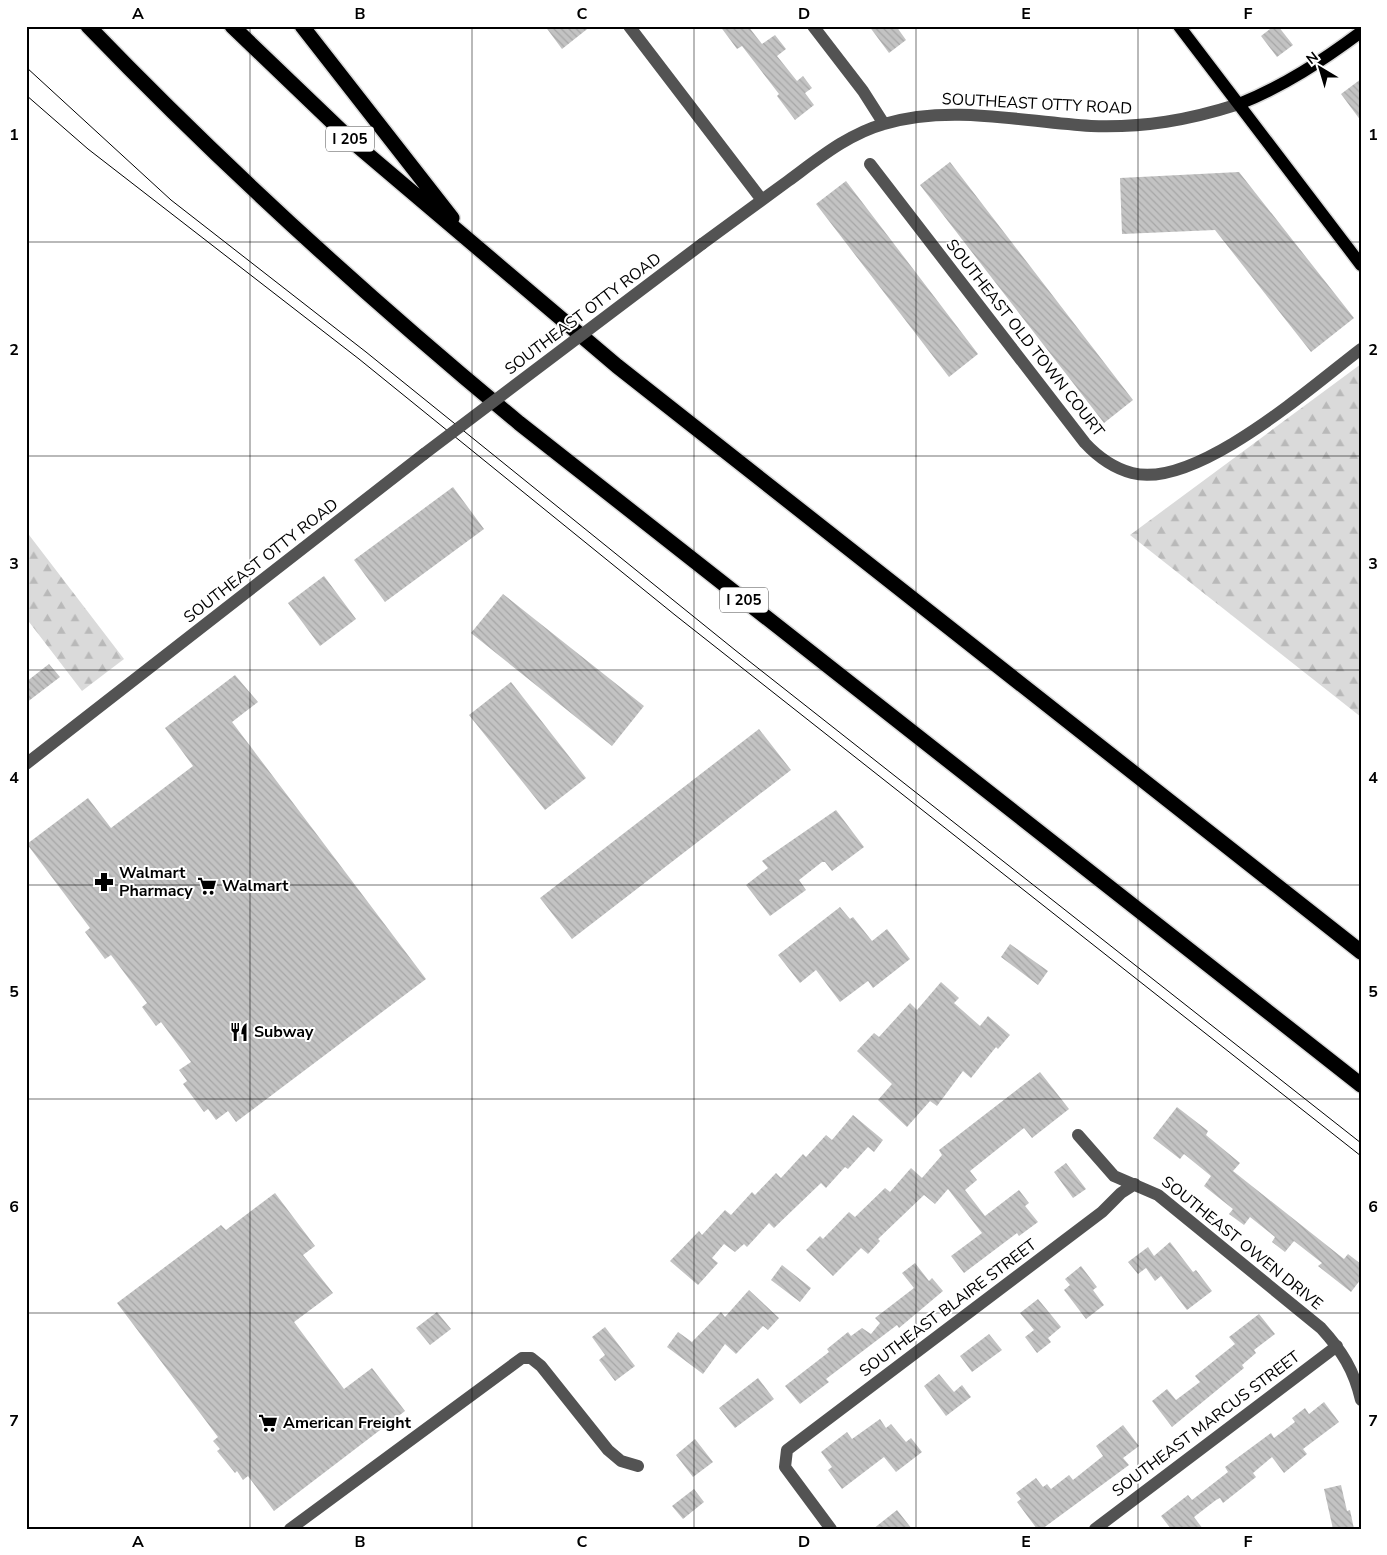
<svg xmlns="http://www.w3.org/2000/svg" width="1387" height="1555" font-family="'Nunito Sans',sans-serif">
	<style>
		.forest { fill: url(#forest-firs) }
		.building { fill: url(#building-back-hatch) }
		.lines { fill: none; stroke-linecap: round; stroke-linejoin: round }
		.major-casing { stroke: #dbdbdb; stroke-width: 15 }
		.highway-casing { stroke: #dbdbdb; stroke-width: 18 }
		.minor { stroke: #535353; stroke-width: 12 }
		.major { stroke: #000; stroke-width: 12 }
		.highway { stroke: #000; stroke-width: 15 }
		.tram { stroke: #000; stroke-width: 1 }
		.minor-bridge { stroke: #535353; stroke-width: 12 }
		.grid { fill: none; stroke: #000; stroke-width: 1; stroke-opacity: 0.55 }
		.labels { text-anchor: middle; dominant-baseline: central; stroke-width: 4; stroke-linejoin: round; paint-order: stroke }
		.shield { fill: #fff; stroke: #4c4c4c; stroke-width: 1 }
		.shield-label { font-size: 15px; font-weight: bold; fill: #000 }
		.street-label { font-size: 16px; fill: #000; stroke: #fff }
		.poi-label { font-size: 16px; font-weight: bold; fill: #000; stroke: #fff; text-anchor: start }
		.neatline { fill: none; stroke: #000; stroke-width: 2 }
		.grid-label { font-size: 16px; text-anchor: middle; font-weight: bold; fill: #000 }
	</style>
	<defs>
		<pattern id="forest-firs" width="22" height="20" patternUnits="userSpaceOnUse" patternTransform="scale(1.25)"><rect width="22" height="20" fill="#dadada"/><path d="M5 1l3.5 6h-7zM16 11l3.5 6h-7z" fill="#b9b9b9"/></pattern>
		<pattern id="building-back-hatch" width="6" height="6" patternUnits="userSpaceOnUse" patternTransform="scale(1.25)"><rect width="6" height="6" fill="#c3c3c3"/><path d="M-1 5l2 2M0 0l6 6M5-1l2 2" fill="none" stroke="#a6a6a6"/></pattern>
	</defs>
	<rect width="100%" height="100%" fill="#fff"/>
	<path class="forest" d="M1361 364V717L1130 535Z
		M26 531 124 659 82 691 26 618Z"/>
	<path class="building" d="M545 26H591L562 49Z
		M720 26H748L762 44 775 35 786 49 777 56 797 81 803 76 812 88 805 93 814 105 795 120 777 96 779 94 742 46 737 49Z
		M869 26H896L906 40 889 53Z
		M1274 26H1278L1293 45 1277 57 1261 36Z
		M1361 79V121L1341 94Z
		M950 162 1133 400 1104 423 920 185Z
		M1239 172 1354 318 1311 352 1215 230 1122 234 1120 178Z
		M846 181 978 354 949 377 816 204Z
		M453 487 484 529 385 602 354 560Z
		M324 576 356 619 320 646 288 603Z
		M503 594 644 706 612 746 471 633Z
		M49 664 60 677 26 703V682Z
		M235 675 258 702 232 722 426 979 236 1122 228 1111 216 1120 208 1109 204 1112 183 1084 187 1081 179 1070 191 1062 161 1022 156 1026 142 1007 147 1003 111 955 105 959 85 932 90 928 27 844 88 798 111 828 193 766 165 728Z
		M511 682 586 778 545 810 469 715Z
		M759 729 791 770 572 939 540 898Z
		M836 810 864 847 832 871 825 862H822L799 880 806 890 770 916 746 885 768 868 762 861Z
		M840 907 850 919 853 917 872 941 887 929 910 959 873 988 868 981 840 1002 816 970 800 983 778 955Z
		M1010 944 1048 971 1038 985 1001 957Z
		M941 982 959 998 954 1003 980 1026 988 1016 1010 1035 998 1049 996 1047 971 1078 963 1071 937 1106 930 1101 907 1127 878 1100 892 1084 857 1051 874 1033 879 1037 910 1003 917 1010Z
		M1040 1072 1069 1109 1032 1138 1024 1128 970 1171 977 1180 965 1190 985 1216 1019 1190 1029 1203 1025 1206 1038 1222 1019 1236 1017 1233 964 1273 951 1256 982 1233 948 1189 935 1204 924 1195 878 1239 880 1241 868 1254 861 1248 833 1276 806 1250 820 1236 823 1239 849 1212 855 1217 885 1188 890 1192 911 1168 922 1178 942 1155 939 1150Z
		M1177 1107 1208 1131 1206 1135 1240 1163 1233 1171 1344 1259 1348 1254 1361 1264V1279L1351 1292 1318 1266 1322 1263 1294 1241 1285 1252 1272 1242 1275 1237 1250 1217 1244 1225 1229 1214 1233 1209 1204 1186 1211 1176 1184 1154 1180 1159 1153 1138Z
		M853 1115 883 1140 874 1152 868 1147 848 1169 845 1167 826 1188 821 1183 774 1228 769 1223 747 1247 744 1244 735 1252 724 1244 712 1258 718 1263 698 1285 670 1261 699 1231 702 1235 725 1210 731 1215 752 1192 755 1195 776 1173 781 1178 803 1154 806 1157 826 1135 832 1140Z
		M1066 1163 1086 1189 1073 1198 1054 1172Z
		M275 1193 315 1246 303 1255 333 1293 294 1322 344 1389 372 1368 405 1411 274 1511 248 1476 243 1480 237 1471 235 1473 217 1451 220 1449 213 1441 218 1437 117 1303 221 1225 226 1230Z
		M1170 1242 1193 1272 1196 1270 1212 1291 1187 1310 1161 1276 1155 1281 1146 1268 1138 1274 1128 1262 1148 1247 1154 1256Z
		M915 1263 929 1281 932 1278 943 1291 899 1328 897 1325 826 1379 829 1382 800 1404 785 1386 829 1352 827 1349 848 1332 851 1336 862 1328 871 1334 880 1323 875 1318 914 1288 902 1273Z
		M782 1265 811 1288 800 1302 771 1280Z
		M1081 1266 1097 1287 1093 1290 1104 1305 1086 1319 1064 1290 1070 1285 1065 1279Z
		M749 1290 779 1318 768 1330 763 1326 736 1354 725 1344 703 1374 667 1347 678 1332 692 1342 721 1312 725 1317Z
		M1038 1299 1061 1327 1048 1338 1051 1342 1037 1353 1025 1337 1034 1330 1020 1313Z
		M437 1312 451 1329 430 1345 416 1328Z
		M1259 1314 1275 1334 1254 1350 1256 1353 1242 1365 1244 1368 1172 1427 1152 1401 1167 1389 1176 1400 1200 1382 1195 1376 1235 1344 1229 1337Z
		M605 1327 635 1366 615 1381 599 1360 605 1355 592 1337Z
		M989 1334 1002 1350 972 1372 960 1356Z
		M939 1374 954 1392 962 1385 971 1397 946 1416 924 1386Z
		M758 1378 774 1399 735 1428 719 1408Z
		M1324 1402 1339 1422 1303 1449 1307 1454 1284 1473 1272 1457 1253 1473 1256 1477 1223 1503 1220 1498 1216 1500 1194 1517 1203 1529H1171L1161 1516 1188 1495 1192 1500 1228 1472 1225 1467 1271 1433 1274 1438 1295 1422 1292 1418 1305 1408 1309 1414Z
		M880 1419 886 1428 891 1424 906 1442 911 1438 922 1452 896 1472 884 1457 842 1489 828 1470 832 1467 821 1452 847 1432 852 1439Z
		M1123 1425 1139 1446 1123 1458 1129 1465 1042 1529H1037L1017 1502 1021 1499 1016 1493 1036 1478 1043 1487 1047 1484 1051 1489 1069 1475 1073 1480 1103 1456 1096 1446Z
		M695 1439 713 1462 693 1477 676 1455Z
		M1341 1485 1347 1511 1350 1510 1354 1529H1333L1324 1489Z
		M694 1489 704 1502 683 1519 672 1506Z
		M897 1510 912 1529H873Z"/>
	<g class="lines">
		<g class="major-casing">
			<path id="major" d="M1179 26 1361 265
				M1239 104C1284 86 1322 61 1361 32"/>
		</g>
		<g class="highway-casing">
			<path id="highway" d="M88 26C224 167 368 298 519 423L1361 1085
				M232 26 353 142 617 366 1361 952
				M302 26 452 218"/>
		</g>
		<path class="minor" d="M629 26 762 200
			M813 26 863 91 884 124
			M870 164 1085 443C1098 457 1113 468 1132 473 1196 490 1312 386 1361 349
			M702 244C731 223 759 202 788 181 818 159 848 134 884 124 951 104 1023 122 1091 126 1144 128 1189 120 1239 104
			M26 764 424 454
			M1078 1135 1114 1176 1158 1195 1321 1328C1342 1351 1354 1370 1361 1400
			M290 1529 522 1358H531L541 1366 608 1450 621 1461 638 1466
			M831 1529 785 1467 787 1450 1102 1212 1121 1193 1135 1184
			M1095 1529 1337 1346"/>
		<use href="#major" class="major"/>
		<use href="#highway" class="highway"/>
		<path class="tram" d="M26 67 171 200 366 352 735 650 1361 1143
			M26 95 88 149 359 359 675 615 1361 1156"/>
		<path class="minor-bridge" d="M424 454 702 244"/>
	</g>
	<path class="grid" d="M250 26V1529M472 26V1529M694 26V1529M916 26V1529M1138 26V1529M26 242H1361M26 456H1361M26 670H1361M26 885H1361M26 1099H1361M26 1313H1361"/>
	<defs>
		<g id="pharmacy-bare" transform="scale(1.5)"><path d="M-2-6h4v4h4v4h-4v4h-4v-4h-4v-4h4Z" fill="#000" stroke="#fff" stroke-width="2.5" paint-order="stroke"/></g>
		<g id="supermarket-bare" transform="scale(1.5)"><path d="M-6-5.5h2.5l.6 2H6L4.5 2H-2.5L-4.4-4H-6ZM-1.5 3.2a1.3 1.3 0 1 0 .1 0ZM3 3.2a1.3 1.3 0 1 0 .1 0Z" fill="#000" stroke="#fff" stroke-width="2.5" paint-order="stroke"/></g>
		<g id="restaurant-bare" transform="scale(1.5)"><path d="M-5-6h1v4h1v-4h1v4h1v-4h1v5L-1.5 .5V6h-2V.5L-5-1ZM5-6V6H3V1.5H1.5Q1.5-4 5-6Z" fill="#000" stroke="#fff" stroke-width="2.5" paint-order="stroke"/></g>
	</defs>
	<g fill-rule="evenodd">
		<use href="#pharmacy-bare" x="104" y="882"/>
		<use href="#supermarket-bare" x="207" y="886"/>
		<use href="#restaurant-bare" x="239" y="1032"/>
		<use href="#supermarket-bare" x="268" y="1423"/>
	</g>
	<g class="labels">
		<g class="shield">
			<rect x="326" y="126.5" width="48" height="25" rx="4"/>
			<rect x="720" y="587.5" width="48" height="25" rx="4"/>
		</g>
		<g class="shield-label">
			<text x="350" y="139">I 205</text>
			<text x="744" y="600">I 205</text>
		</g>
		<g class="street-label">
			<text transform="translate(1037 104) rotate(3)">SOUTHEAST OTTY ROAD</text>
			<text transform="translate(583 314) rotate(-37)">SOUTHEAST OTTY ROAD</text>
			<text transform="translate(1025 338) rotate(52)">SOUTHEAST OLD TOWN COURT</text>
			<text transform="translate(261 561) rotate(-38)">SOUTHEAST OTTY ROAD</text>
			<text transform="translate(1242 1243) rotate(39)">SOUTHEAST OWEN DRIVE</text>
			<text transform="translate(948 1308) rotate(-37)">SOUTHEAST BLAIRE STREET</text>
			<text transform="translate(1206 1424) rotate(-37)">SOUTHEAST MARCUS STREET</text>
		</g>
		<g class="poi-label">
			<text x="119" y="873">Walmart<tspan x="119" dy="18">Pharmacy</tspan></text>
			<text x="222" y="886">Walmart</text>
			<text x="254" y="1032">Subway</text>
			<text x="283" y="1423">American Freight</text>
		</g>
	</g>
	<rect width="1387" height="1555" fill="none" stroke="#ffffff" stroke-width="55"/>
	<g transform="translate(1320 68) rotate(322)" stroke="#ffffff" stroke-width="4" paint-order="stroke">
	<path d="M0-4L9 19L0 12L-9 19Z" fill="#000000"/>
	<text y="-8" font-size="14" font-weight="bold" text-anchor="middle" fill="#000000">N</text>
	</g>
	<rect x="28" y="28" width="1332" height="1500" class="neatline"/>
	<g class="grid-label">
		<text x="138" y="19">A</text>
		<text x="360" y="19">B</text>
		<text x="582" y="19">C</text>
		<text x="804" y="19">D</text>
		<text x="1026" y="19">E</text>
		<text x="1248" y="19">F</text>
		<text x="14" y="140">1</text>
		<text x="1373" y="140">1</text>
		<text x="14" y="355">2</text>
		<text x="1373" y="355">2</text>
		<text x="14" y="569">3</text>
		<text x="1373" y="569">3</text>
		<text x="14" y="783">4</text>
		<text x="1373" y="783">4</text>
		<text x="14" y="997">5</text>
		<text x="1373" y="997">5</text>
		<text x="14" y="1212">6</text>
		<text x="1373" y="1212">6</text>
		<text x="14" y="1426">7</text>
		<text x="1373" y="1426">7</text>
		<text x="138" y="1547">A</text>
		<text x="360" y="1547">B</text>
		<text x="582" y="1547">C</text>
		<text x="804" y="1547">D</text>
		<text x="1026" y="1547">E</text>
		<text x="1248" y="1547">F</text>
	</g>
</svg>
